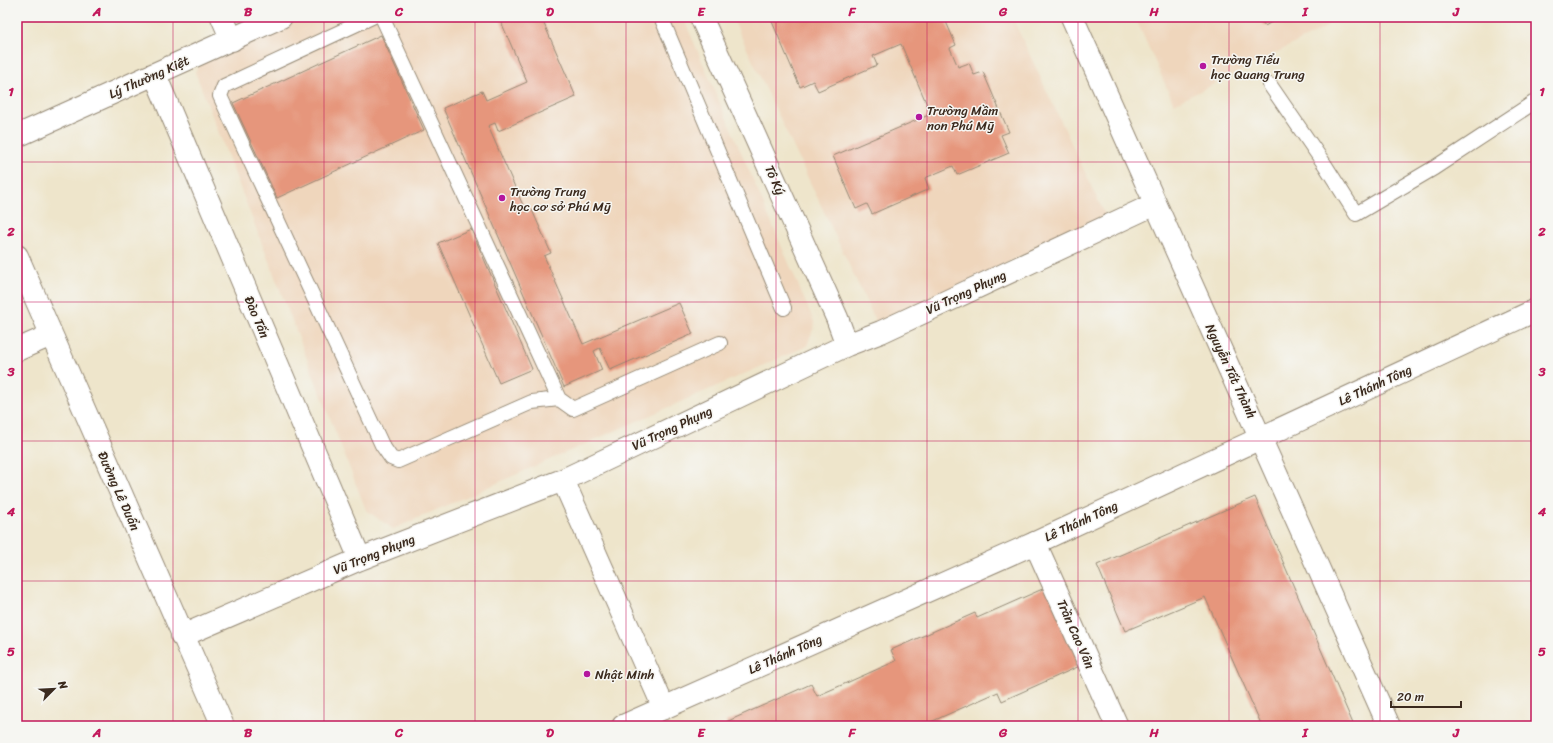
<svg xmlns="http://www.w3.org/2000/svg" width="1553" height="743" font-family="Sriracha,sans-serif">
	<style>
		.built { fill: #efd6bc }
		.building { fill: #e6967c }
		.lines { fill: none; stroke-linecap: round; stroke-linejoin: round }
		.lane-casing { stroke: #948874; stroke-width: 16 }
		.street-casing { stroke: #948874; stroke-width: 24 }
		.secondary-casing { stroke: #948874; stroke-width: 24 }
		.lane { stroke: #fff; stroke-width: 14 }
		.street { stroke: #fff; stroke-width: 22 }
		.secondary { stroke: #fff; stroke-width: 22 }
		.grid { fill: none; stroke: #c2185b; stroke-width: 1; stroke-opacity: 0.55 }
		.poi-dot { fill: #b5179e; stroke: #f6f6f2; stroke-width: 1.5 }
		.labels { text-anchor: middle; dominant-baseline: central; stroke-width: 3; stroke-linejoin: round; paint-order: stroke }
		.poi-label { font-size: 13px; fill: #3b2a1e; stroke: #f6f6f2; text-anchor: start }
		.street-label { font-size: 13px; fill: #3b2a1e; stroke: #f6f6f2 }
		.neatline { fill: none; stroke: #c2185b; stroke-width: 1.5 }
		.grid-label { font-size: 13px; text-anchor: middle; font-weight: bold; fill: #c2185b }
	</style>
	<rect width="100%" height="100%" fill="#f6f6f2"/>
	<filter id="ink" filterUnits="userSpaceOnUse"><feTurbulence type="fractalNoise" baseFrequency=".025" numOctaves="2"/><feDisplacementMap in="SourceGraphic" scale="8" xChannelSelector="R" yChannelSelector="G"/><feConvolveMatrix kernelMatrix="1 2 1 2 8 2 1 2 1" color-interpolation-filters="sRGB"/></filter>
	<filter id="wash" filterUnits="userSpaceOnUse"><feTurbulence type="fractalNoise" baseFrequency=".012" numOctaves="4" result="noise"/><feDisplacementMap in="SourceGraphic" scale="16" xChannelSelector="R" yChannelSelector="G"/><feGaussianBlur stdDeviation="0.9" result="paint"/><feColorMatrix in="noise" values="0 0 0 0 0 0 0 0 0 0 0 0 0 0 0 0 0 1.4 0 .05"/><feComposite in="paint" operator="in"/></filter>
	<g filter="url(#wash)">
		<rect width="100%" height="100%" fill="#eee5cb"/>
		<path class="built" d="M299 17H683L815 324 807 346 393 529 366 510 195 72 204 60Z
			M732 17H1012L1106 217 877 324Z
			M1135 17H1335L1325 28 1174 104Z"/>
		<g id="blocks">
			<path class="building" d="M499 17H541L576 97 498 131 495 123 488 126 526 212 532 210 551 253 544 256 583 344 679 303 693 334 610 370 600 348 594 351 602 370 564 387 443 108 482 91 486 100 527 82Z
				M770 17H944L956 45 950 48 958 67 969 63 974 75 983 72 1009 132 1001 135 1009 153 957 175 953 166 925 178 929 189 872 214 867 204 856 209 833 156 931 114 901 44 873 56 877 65 818 91 813 81 800 87Z
				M1259 17H1280L1265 26Z
				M381 35 424 130 277 198 233 103Z
				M471 229 532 369 499 383 438 243Z
				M1255 497 1354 726H1262L1205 597 1125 631 1097 565Z
				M1047 587 1082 665 1002 701 998 692 926 724 927 726H728L726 722 811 684 817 696 896 661 891 650 975 613 977 618Z"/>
		</g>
	</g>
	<g filter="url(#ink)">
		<use href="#blocks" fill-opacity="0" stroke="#948874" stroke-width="1"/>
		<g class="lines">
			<g class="lane-casing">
				<path id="lane" d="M372 17 224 86 220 96 382 445 391 458 398 461 532 402 559 399 573 409 720 343
					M382 17 559 399
					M661 17 784 308
					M1270 85 1325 165 1356 214 1434 168 1536 101"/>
			</g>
			<g class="street-casing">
				<path id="street" d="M222 17 232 40
					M701 17 837 318 847 345
					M1072 17C1177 254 1284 489 1389 726
					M155 75 360 559
					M17 136 281 17
					M17 256 223 726
					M17 350 51 335
					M563 480 664 708
					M1035 543 1117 726
					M182 636 360 559 563 480 847 345 881 332 1155 204"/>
			</g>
			<g class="secondary-casing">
				<path id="secondary" d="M623 726 1035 543 1536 310"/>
			</g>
			<use href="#lane" class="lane"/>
			<use href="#street" class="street"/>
			<use href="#secondary" class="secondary"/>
		</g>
	</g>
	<path class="grid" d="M173 17V726M324 17V726M475 17V726M626 17V726M776 17V726M927 17V726M1078 17V726M1229 17V726M1380 17V726M17 162H1536M17 302H1536M17 441H1536M17 581H1536"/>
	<g class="poi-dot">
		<circle cx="1203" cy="66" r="4"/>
		<circle cx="919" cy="117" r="4"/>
		<circle cx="502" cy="198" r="4"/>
		<circle cx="587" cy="674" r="4"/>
	</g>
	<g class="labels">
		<g class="poi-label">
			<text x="1211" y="59">Trường Tiểu<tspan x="1211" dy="15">học Quang Trung</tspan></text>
			<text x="927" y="110">Trường Mầm<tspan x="927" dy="15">non Phú Mỹ</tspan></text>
			<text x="510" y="191">Trường Trung<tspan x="510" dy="15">học cơ sở Phú Mỹ</tspan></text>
			<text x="595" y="674">Nhật Minh</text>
		</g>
		<g class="street-label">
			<text transform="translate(149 77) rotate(-24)">Lý Thường Kiệt</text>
			<text transform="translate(775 180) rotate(66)">Tô Ký</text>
			<text transform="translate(966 292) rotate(-25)">Vũ Trọng Phụng</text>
			<text transform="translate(257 317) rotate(67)">Đào Tấn</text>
			<text transform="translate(1231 371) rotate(65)">Nguyễn Tất Thành</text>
			<text transform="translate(1375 385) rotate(-25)">Lê Thánh Tông</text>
			<text transform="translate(672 428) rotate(-25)">Vũ Trọng Phụng</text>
			<text transform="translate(119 491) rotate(66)">Đường Lê Duẩn</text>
			<text transform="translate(1081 521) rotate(-25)">Lê Thánh Tông</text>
			<text transform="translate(374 554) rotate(-22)">Vũ Trọng Phụng</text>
			<text transform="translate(1076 634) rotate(66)">Trần Cao Vân</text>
			<text transform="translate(785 654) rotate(-24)">Lê Thánh Tông</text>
		</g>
	</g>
	<rect width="1553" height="743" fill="none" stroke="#f6f6f2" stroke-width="44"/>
	<g transform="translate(54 689) rotate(66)" stroke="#f6f6f2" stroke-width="3" paint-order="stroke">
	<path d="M0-3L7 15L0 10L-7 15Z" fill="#3b2a1e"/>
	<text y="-6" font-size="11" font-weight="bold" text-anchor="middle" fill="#3b2a1e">N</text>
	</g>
	<path d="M1391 701v6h70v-6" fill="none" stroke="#3b2a1e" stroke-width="2"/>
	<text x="1397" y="701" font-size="12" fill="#3b2a1e" stroke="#f6f6f2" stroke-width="3" paint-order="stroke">20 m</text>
	<rect x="22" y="22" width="1509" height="699" class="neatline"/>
	<g class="grid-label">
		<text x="97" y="16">A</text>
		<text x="248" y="16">B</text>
		<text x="399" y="16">C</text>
		<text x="550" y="16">D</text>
		<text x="701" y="16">E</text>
		<text x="852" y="16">F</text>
		<text x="1003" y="16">G</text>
		<text x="1154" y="16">H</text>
		<text x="1305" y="16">I</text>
		<text x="1456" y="16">J</text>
		<text x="11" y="96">1</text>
		<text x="1542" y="96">1</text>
		<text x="11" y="236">2</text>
		<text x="1542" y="236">2</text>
		<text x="11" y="376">3</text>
		<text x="1542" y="376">3</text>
		<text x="11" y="516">4</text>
		<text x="1542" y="516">4</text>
		<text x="11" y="656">5</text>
		<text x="1542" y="656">5</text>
		<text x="97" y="737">A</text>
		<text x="248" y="737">B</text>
		<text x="399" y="737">C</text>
		<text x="550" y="737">D</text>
		<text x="701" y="737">E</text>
		<text x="852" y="737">F</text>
		<text x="1003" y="737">G</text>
		<text x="1154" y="737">H</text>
		<text x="1305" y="737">I</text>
		<text x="1456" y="737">J</text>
	</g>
</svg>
